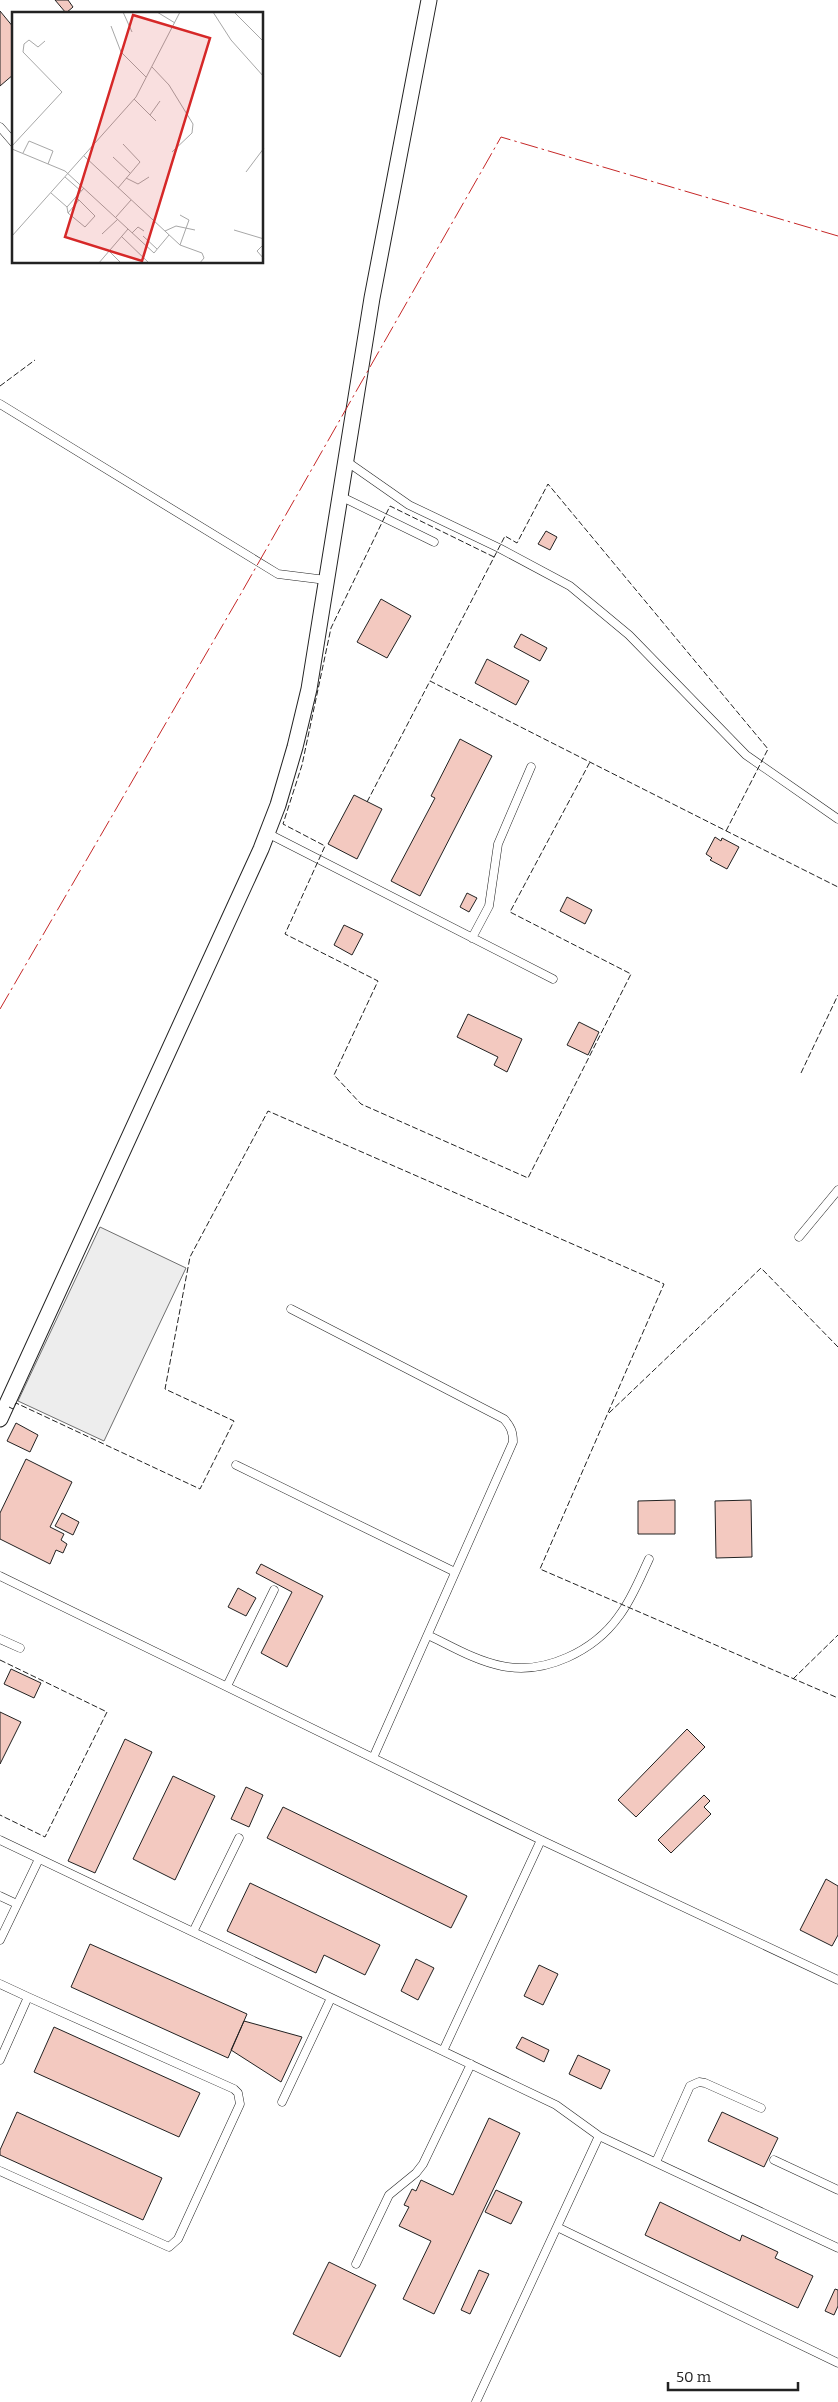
<svg xmlns="http://www.w3.org/2000/svg" width="838" height="2402" font-family="Bitter,serif">
	<style>
		.parking { fill: #ededed; stroke: #6f6f6f }
		.building { fill: #f3c9c0; stroke: #222 }
		.lines { fill: none; stroke-linecap: round; stroke-linejoin: round }
		.service-casing { stroke: #222; stroke-width: 9 }
		.minor-casing { stroke: #222; stroke-width: 17 }
		.service { stroke: #fff; stroke-width: 8 }
		.minor { stroke: #fff; stroke-width: 15 }
		.fence { stroke: #222; stroke-width: 1; stroke-dasharray: 6 2.5; stroke-linecap: butt }
		.power { stroke: #c62828; stroke-width: 1; stroke-dasharray: 18 4 2.5 4; stroke-linecap: butt }
		.inset-road { fill: none; stroke: #a7a7a7; stroke-width: 1 }
		.view { fill: #d62828; fill-opacity: 0.15; stroke: #d62828; stroke-width: 2.5 }
		.inset-edge { fill: none; stroke: #222; stroke-width: 2.5 }
	</style>
	<rect width="100%" height="100%" fill="#fff"/>
	<path class="parking" d="M100 1227 186 1268 104 1441 18 1401Z"/>
	<path class="building" d="M55 0H68L73 7 66 13Z
		M0 11 14 28V74L0 86Z
		M546 531 557 537 550 550 538 544Z
		M381 599 411 616 387 658 357 642Z
		M521 634 547 648 540 661 514 647Z
		M487 659 529 681 516 705 475 683Z
		M460 739 492 756 420 896 391 881 435 798 431 796Z
		M354 795 382 809 357 859 328 844Z
		M715 837 721 841 722 838 739 847 727 869 710 860 712 858 706 854Z
		M467 893 477 898 469 912 460 907Z
		M567 897 592 910 585 924 560 911Z
		M344 925 363 934 352 955 334 945Z
		M468 1014 522 1039 507 1072 494 1065 498 1057 457 1037Z
		M579 1022 599 1032 588 1055 567 1045Z
		M16 1423 38 1435 30 1452 7 1441Z
		M26 1459 72 1482 50 1527 64 1534 61 1540 67 1544 63 1553 56 1550 50 1564 0 1539V1513Z
		M675 1500V1534H638V1501Z
		M751 1500 752 1557 716 1558 715 1501Z
		M62 1513 79 1522 73 1535 55 1526Z
		M261 1564 323 1596 287 1667 261 1653 292 1592 256 1573Z
		M238 1588 256 1598 246 1616 228 1607Z
		M11 1669 41 1683 34 1698 4 1684Z
		M0 1712 21 1722 0 1764Z
		M687 1729 705 1747 636 1817 618 1800Z
		M125 1739 152 1752 95 1873 68 1861Z
		M173 1776 215 1796 175 1880 133 1859Z
		M246 1787 263 1795 249 1827 231 1819Z
		M704 1795 710 1801 704 1807 711 1814 671 1853 658 1840Z
		M283 1807 467 1896 451 1928 267 1838Z
		M826 1879 838 1886V1935L832 1946 800 1930Z
		M250 1883 380 1945 365 1975 324 1955 316 1973 227 1931Z
		M90 1944 247 2014 228 2058 71 1987Z
		M416 1959 434 1968 418 2000 401 1991Z
		M539 1965 558 1974 543 2005 524 1996Z
		M244 2021 302 2037 281 2082 231 2050Z
		M54 2027 200 2093 179 2137 34 2072Z
		M522 2037 549 2050 544 2062 516 2048Z
		M578 2055 610 2070 601 2089 569 2074Z
		M17 2112 162 2178 143 2220 0 2155V2150Z
		M722 2112 778 2138 764 2167 708 2141Z
		M489 2118 520 2133 434 2314 403 2299 431 2241 399 2226 409 2207 404 2205 412 2189 416 2191 421 2180 453 2195Z
		M496 2190 522 2202 511 2224 485 2212Z
		M660 2202 740 2241 742 2235 778 2252 775 2258 813 2276 798 2308 645 2235Z
		M329 2262 376 2285 340 2357 293 2334Z
		M479 2270 489 2274 470 2314 461 2310Z
		M835 2289 838 2290V2306L834 2315 825 2311Z"/>
	<g class="lines">
		<g class="service-casing">
			<path id="service" d="M0 127 14 143
				M0 404 278 574 326 580
				M346 461 409 505 499 548 570 586 629 635 746 755 838 819
				M340 496 434 542
				M267 833 553 979
				M472 938 489 906 498 844 531 767
				M799 1237 838 1190
				M291 1309 504 1419C511 1427 513 1432 513 1442L373 1758
				M236 1465 455 1572
				M0 1576 541 1840 838 1980
				M428 1635C451 1646 476 1661 502 1666 545 1675 594 1651 619 1616 632 1599 640 1578 649 1559
				M0 1639 20 1648
				M227 1686 274 1590
				M0 1840 556 2105 599 2136
				M0 1896 17 1904
				M193 1932 239 1838
				M0 1940 39 1859
				M0 1984 28 1997 0 2060
				M443 2051 541 1840
				M282 2102 331 1998
				M774 2160 838 2190
				M656 2162 690 2086 699 2082 705 2083 761 2108
				M0 2171 169 2247 178 2239 240 2104 238 2093 234 2089 28 1997
				M557 2227 838 2363
				M356 2264 389 2195 416 2173 423 2164 471 2064
				M476 2402 599 2136 838 2248"/>
		</g>
		<g class="minor-casing">
			<path id="minor" d="M0 1419 261 849 278 805 295 747 309 689 372 298 429 0"/>
		</g>
		<use href="#service" class="service"/>
		<use href="#minor" class="minor"/>
		<path class="fence" d="M0 386 35 360
			M494 557 390 506 331 628 302 765 283 824 325 846 285 934 378 981 334 1075 361 1104 528 1178 631 974 510 912 590 762
			M367 802 430 681
			M726 831 768 749 548 484 517 543 505 536 430 681C566 750 702 819 838 887
			M801 1073 838 995
			M9 1407 13 1409 16 1403 200 1489 234 1421 165 1389 190 1257 268 1111 664 1284 540 1569 838 1698
			M609 1413 761 1268 838 1347
			M0 1660 107 1712 45 1837 0 1815
			M793 1679 838 1635"/>
		<path class="power" d="M0 1009 239 597 501 137 838 236"/>
	</g>
	<g transform="translate(12 12)">
		<rect width="251" height="251" fill="#fff"/>
		<path class="inset-road" d="M111 0 120 20M145 0 163 11M201 0 219 28 252 65M222 0 252 30M99 14 109 40 134 65M140 55 157 73 181 112 180 121 160 140M122 87 144 109M138 103 148 89M0 134 50 80 11 40 12 32 17 28 26 35 33 29M0 137 53 159 116 217M11 141 17 129 41 139 36 152M72 144 168 233 177 208 168 203M101 145 118 161M234 160 252 136M53 165 69 179M114 166 126 172 137 165M106 176 128 150 111 132M39 181 55 195 72 176M55 195 56 201 67 188 63 185M56 201 73 215 83 204 67 188M104 205 119 188M222 218 252 227M153 219 164 214 183 218M120 221 126 215 132 219M90 222 106 207M0 224 124 85 168 0M109 224 138 252M131 224 145 237M252 232 245 239 252 247M168 233 190 241 192 246 187 252M97 239 110 252M86 252 116 217 142 241 157 223"/>
		<path class="view" d="M121 3 198 26 130 249 53 225Z"/>
		<rect width="251" height="251" class="inset-edge"/>
	</g>
	<path d="M668 2382v8h130v-8" fill="none" stroke="#222222" stroke-width="2.5"/>
	<text x="676" y="2382" font-size="15" fill="#222222" stroke="#ffffff" stroke-width="4" paint-order="stroke">50 m</text>
</svg>
